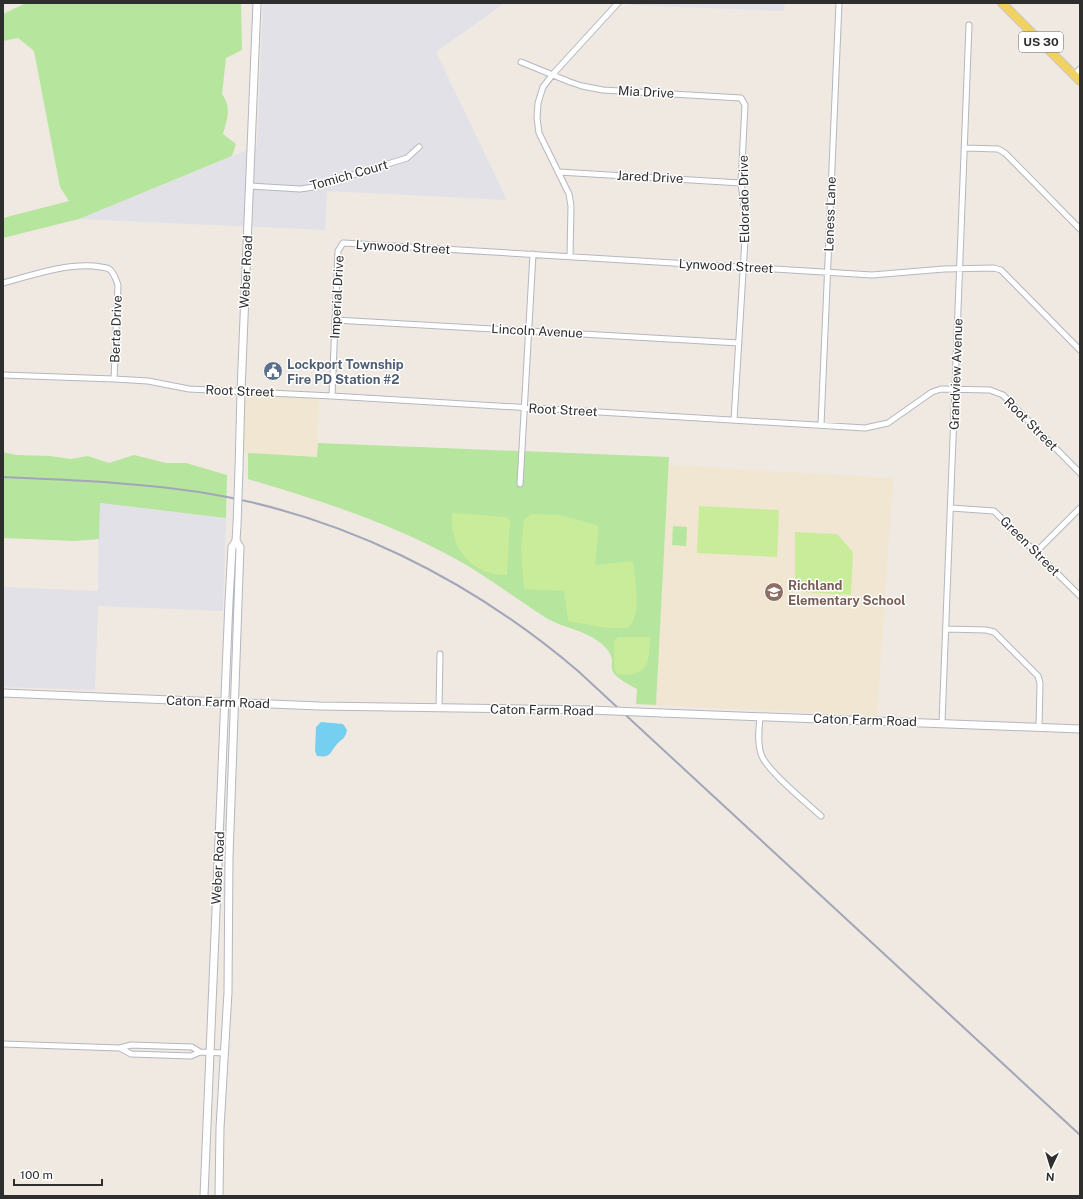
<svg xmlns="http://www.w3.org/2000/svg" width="1083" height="1199" font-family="'Public Sans',sans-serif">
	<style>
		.industrial { fill: #e3e1e8 }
		.education { fill: #f0e6d1 }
		.green { fill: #b6e59e }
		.pitch { fill: #c9ec9a }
		.water { fill: #75cff0 }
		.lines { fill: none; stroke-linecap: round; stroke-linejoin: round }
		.street-casing { stroke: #b4b7c1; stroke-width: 7 }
		.secondary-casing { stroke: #b4b7c1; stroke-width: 9 }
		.primary-casing { stroke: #c9c9c9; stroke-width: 10 }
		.street { stroke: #fff; stroke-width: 5 }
		.secondary { stroke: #fff; stroke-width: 7 }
		.primary { stroke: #f2d163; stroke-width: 8 }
		.rail { stroke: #a3a6b8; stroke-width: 2 }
		.secondary-bridge-casing { stroke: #b4b7c1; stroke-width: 9; stroke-linecap: butt }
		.secondary-bridge { stroke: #fff; stroke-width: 7 }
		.labels { text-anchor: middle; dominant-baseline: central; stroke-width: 3; stroke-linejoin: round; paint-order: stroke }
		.shield { fill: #fff; stroke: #6d6d6d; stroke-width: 1 }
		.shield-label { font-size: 12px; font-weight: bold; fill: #2e2e2e }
		.street-label { font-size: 13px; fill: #2e2e2e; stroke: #fff }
		.service-label { font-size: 13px; font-weight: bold; fill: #4e5e75; stroke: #fff; text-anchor: start }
		.education-label { font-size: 13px; font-weight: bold; fill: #785e54; stroke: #fff; text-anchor: start }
	</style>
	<rect width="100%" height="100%" fill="#efe9e1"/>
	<path class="industrial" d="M263 3H505L436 52 507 200 327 191 325 230 79 219 257 146Z
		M631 3H785L784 11 629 5Z
		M99 503 226 518 223 611 98 606 95 690 3 687V587L98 591Z"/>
	<path class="education" d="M242 393 319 397 317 457 241 453Z
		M669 465 893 478 877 716 656 705Z"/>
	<path class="green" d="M26 3H241L242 50 226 58 222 94C232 108 227 119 223 134L236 144 232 156 79 219 3 238V218L69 201 60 187 34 51 18 38 3 41V14Z
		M318 443 669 457 656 705 636 704 637 689C630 685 617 679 613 672 611 668 612 664 612 660 611 652 604 645 598 641 583 630 564 628 548 619 516 599 487 576 454 558 386 521 321 501 248 479V453L317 457Z
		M3 452 16 455 50 456 71 459 88 456 109 463 134 455 166 463H186L227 475 226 518 100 503 99 539 75 541 3 538Z
		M673 526 687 527 686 546 672 545Z"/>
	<path class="pitch" d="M699 506 779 510 777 557 697 553Z
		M452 513 507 517 510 520 507 575C472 576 449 547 452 513Z
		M531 514 560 515 599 526 595 565 633 561C635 578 642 616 628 628H608L568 621 564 591 524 589 521 549 524 520Z
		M795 532 837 534 853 552 851 595 803 592 796 589 795 586Z
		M618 637H650C649 645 650 655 647 663 643 675 627 676 617 674L614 668V641Z"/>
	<path class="water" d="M321 722 343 724 347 730C345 739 343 738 337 744 329 753 332 758 317 756L315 751 316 727Z"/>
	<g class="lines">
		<g class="street-casing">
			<path id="street" d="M521 62 570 82 582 86 603 90 741 98 745 105 741 183 746 223 734 420
				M1074 75 1080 69
				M965 148 998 149 1005 153 1080 229
				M559 172 741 183
				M250 186 300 189 314 187 407 158 419 147
				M570 256 571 206 569 194 539 133 537 118 538 103 543 87 553 74 618 3
				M3 283C33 275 63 264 94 266 98 267 105 267 109 269 114 272 116 280 118 285L114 379
				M335 320 739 343
				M3 375 114 379 148 381 189 389 332 396 865 428 888 423 932 392 941 389 990 390 1003 395 1080 473
				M332 396 338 251 343 243 872 275 944 269 994 268 1001 270 1080 350
				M821 425 839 3
				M520 484 533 254
				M951 508 994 511 1080 596
				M1036 552 1080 508
				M946 629 986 630 994 632 1038 676 1040 683 1039 727
				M439 708 440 654
				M760 717C759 729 757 742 761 754 766 770 807 803 821 816
				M942 723 969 25
				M3 1044 120 1048 131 1045 192 1047 200 1052
				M120 1048 131 1054 191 1056 200 1052 225 1053"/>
		</g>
		<g class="secondary-casing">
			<path id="secondary" d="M239 469 241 391 257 3
				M3 693 319 706 590 710
				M662 713 1080 729
				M204 1196 229 601 232 547 236 541
				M219 1196 220 1128 228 992 229 857 240 547 236 541 237 525"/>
		</g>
		<g class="primary-casing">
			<path id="primary" d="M1002 3 1080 81"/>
		</g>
		<use href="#street" class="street"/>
		<use href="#secondary" class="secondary"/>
		<use href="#primary" class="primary"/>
		<path class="rail" d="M3 477C68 480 134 482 199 492 340 514 470 579 578 671L1080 1135"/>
		<g class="secondary-bridge-casing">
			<path id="secondary-bridge" d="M237 525 239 469
				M590 710 662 713"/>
		</g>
		<use href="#secondary-bridge" class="secondary-bridge"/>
	</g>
	<defs>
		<g id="civic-disc" transform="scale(1)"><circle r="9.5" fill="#5c6f8a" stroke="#fff"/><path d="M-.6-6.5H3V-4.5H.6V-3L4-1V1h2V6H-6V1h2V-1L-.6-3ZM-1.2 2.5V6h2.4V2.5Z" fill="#fff"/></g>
		<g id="school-disc" transform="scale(1)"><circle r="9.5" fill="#8d6e63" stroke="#fff"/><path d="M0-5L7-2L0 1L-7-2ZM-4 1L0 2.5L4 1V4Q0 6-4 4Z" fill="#fff"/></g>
	</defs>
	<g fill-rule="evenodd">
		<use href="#civic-disc" x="273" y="371"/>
		<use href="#school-disc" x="774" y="592"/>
	</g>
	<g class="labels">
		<rect class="shield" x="1019" y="32" width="44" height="20" rx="3"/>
		<g class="shield-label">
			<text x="1041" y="42">US 30</text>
		</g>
		<g class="street-label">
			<text transform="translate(646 92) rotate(3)">Mia Drive</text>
			<text transform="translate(349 175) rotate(-16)">Tomich Court</text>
			<text transform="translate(650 177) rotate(3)">Jared Drive</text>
			<text transform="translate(744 199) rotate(-91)">Eldorado Drive</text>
			<text transform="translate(830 214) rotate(-88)">Leness Lane</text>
			<text transform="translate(403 247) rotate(3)">Lynwood Street</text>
			<text transform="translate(726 266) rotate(3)">Lynwood Street</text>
			<text transform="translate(246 272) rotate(-87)">Weber Road</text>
			<text transform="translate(337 297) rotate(-87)">Imperial Drive</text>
			<text transform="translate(116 329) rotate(-88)">Berta Drive</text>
			<text transform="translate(537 331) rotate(3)">Lincoln Avenue</text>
			<text transform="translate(956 374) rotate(-88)">Grandview Avenue</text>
			<text transform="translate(240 391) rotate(2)">Root Street</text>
			<text transform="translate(563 410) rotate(3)">Root Street</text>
			<text transform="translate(1031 424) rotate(45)">Root Street</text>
			<text transform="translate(1030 546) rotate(45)">Green Street</text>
			<text transform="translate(218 702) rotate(2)">Caton Farm Road</text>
			<text transform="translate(542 710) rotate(1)">Caton Farm Road</text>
			<text transform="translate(865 720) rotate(2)">Caton Farm Road</text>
			<text transform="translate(218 868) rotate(-87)">Weber Road</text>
		</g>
		<g class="service-label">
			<text x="287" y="364">Lockport Township<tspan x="287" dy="15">Fire PD Station #2</tspan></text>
		</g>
		<g class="education-label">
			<text x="788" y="585">Richland<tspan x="788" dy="15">Elementary School</tspan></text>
		</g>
	</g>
	<rect width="1083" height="1199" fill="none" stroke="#2e2e2e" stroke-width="8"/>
	<g transform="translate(1051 1167) rotate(184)" stroke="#ffffff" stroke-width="3" paint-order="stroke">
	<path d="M0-3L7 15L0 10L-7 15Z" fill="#2e2e2e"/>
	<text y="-6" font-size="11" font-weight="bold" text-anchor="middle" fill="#2e2e2e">N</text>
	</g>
	<path d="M14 1179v6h88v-6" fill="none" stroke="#2e2e2e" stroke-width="2"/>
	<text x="20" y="1179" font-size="12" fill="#2e2e2e" stroke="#ffffff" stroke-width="3" paint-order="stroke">100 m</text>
</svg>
